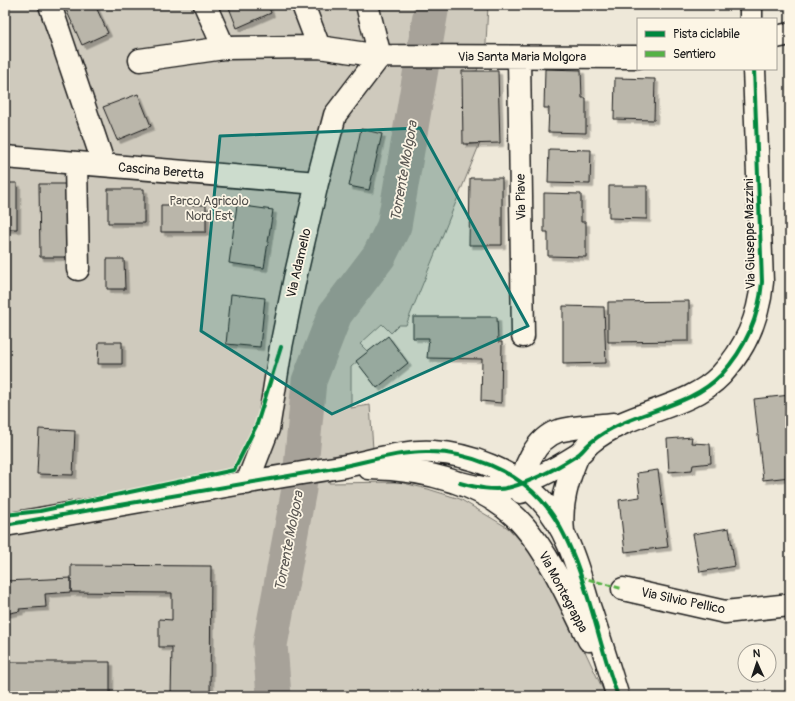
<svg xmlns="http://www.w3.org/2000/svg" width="795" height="701" font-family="Pangolin,sans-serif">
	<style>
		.green { fill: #cfcabd; stroke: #76736c }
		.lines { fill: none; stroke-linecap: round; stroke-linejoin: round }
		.river { stroke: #a7a299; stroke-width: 35 }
		.building { fill: #bab6aa; stroke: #1c1c1c; filter: url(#shadow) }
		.minor-casing { stroke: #1c1c1c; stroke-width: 25 }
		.minor { stroke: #fcf5e5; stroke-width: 22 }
		.quiet { stroke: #55b145; stroke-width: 3; stroke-dasharray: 6 3; stroke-linecap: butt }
		.cycleway-casing { stroke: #fcf5e5; stroke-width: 6 }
		.cycleway { stroke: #00873e; stroke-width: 4 }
		.marked { fill: #0f766e; fill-opacity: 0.2; stroke: #0f766e; stroke-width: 3; stroke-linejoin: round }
		.labels { text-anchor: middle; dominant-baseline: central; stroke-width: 3.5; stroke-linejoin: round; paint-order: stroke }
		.street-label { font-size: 13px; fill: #1c1c1c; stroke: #fcf5e5 }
		.park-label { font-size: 13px; fill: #52504c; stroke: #fcf5e5 }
		.water-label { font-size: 14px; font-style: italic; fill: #5b5854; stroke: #fcf5e5 }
	</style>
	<defs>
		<filter id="shadow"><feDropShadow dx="3.5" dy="3.5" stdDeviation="0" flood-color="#0004"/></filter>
	</defs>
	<rect width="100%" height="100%" fill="#eee8d9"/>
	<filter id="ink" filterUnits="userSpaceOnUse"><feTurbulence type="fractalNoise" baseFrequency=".025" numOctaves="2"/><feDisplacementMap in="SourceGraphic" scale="8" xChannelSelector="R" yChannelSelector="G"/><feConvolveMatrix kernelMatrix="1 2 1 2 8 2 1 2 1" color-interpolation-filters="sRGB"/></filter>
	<g filter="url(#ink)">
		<path class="green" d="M5 5H488L486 43 477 71 466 72V145L480 143 406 325H399L391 333 382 324 360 344 368 352 351 367V408L370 405 373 449 332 456 329 483 399 482 428 489 460 499 508 528 539 560 557 592 606 696H5Z"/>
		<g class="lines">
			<path class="river" d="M274 696 270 645 299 489 309 381 335 314 379 256 394 226 432 5"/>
		</g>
		<path class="building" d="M64 5H95L108 33 82 45Z
			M228 5H268L271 13 237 28Z
			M545 69 581 70 582 98H586V133L548 132 549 108H544Z
			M462 71H498L500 143 463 144Z
			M615 78 655 79 654 120 614 119Z
			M138 94 151 126 117 140 103 107Z
			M361 129 382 134 369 190 349 186Z
			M549 149 591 150 590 184 548 183Z
			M470 178H502V245H469Z
			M5 183H17V229H5Z
			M39 184H74V257H40Z
			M609 186H647V219L609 218Z
			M108 189H144V223H108Z
			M544 193 581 194V222H586V257L548 256V232H544Z
			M161 205H206V232H161Z
			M237 205 273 210 264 268 229 263Z
			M107 259H124L125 289H107Z
			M231 294 265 298 260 347 226 344Z
			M689 301V341L608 342V302Z
			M563 306 604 307 606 363 563 364Z
			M413 317H497L498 342H502L501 403 481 401 482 359 427 358 429 338H413Z
			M388 336 408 363 377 388 356 361Z
			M99 342H122V364H98Z
			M790 395V477L763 480 754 399Z
			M39 429 75 431 73 475 37 474Z
			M692 437 691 443 710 444 711 463 693 465 692 470 669 472 667 439Z
			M658 470 668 547 625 552 619 500 640 497 637 473Z
			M729 528 735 566 700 572 693 534Z
			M71 565 211 566 210 696H171L172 647H159V619L172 620V593L71 592Z
			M71 578V592L45 594 46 607 19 609 20 611 5 614V581Z
			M5 662H110V696H5Z"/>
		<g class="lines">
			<g class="minor-casing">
				<path id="minor" d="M50 5 104 165
					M205 5 224 48 319 47 380 56 638 57
					M303 5 319 47
					M367 5 380 56
					M751 5V19
					M776 37 790 34
					M519 57 523 336
					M140 60 224 48
					M5 157 317 183
					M76 163 78 269
					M369 468C424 469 487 483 524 526 551 557 571 604 589 640
					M247 483 268 429 281 347 295 278 317 183 335 115 380 56
					M460 483C475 487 495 492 511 487 533 481 557 468 576 456 582 453 585 447 590 443 599 435 612 428 623 423 656 408 695 402 721 375 745 349 759 317 762 282L754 69
					M521 492C522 469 535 439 558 431 576 426 596 426 614 424
					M5 525C115 506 224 485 334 468 367 463 400 450 433 452 471 454 513 471 540 499 567 527 578 569 589 606 599 635 608 665 617 694
					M563 532C560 505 567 481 578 455
					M623 589 725 612 790 605"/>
			</g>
			<use href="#minor" class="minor"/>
			<path class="quiet" d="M580 577 623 589"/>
			<g class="cycleway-casing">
				<path id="cycleway" d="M460 483C475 487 495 492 511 487 533 481 557 468 576 456 582 453 585 447 590 443 599 435 612 428 623 423 656 408 695 402 721 375 745 349 759 317 762 282L754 69
					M5 515 40 511 234 470 257 424 281 347
					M5 525C115 506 225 486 335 468 367 462 398 451 430 452 469 452 515 471 541 500 583 546 595 637 618 696"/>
			</g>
			<use href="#cycleway" class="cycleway"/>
		</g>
	</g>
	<path class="marked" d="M420 128 528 326 332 414 201 331 220 136Z"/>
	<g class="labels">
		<g class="street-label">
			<text x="522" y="57">Via Santa Maria Molgora</text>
			<text transform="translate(161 171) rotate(5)">Cascina Beretta</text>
			<text transform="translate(521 197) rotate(-91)">Via Piave</text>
			<text transform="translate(750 234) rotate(-91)">Via Giuseppe Mazzini</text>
			<text transform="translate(299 263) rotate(-77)">Via Adamello</text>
			<text transform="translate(563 592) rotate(62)">Via Montegrappa</text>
			<text transform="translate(683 601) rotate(12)">Via Silvio Pellico</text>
		</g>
		<g class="park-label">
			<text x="209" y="201">Parco Agricolo<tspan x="209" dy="15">Nord Est</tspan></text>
		</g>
		<g class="water-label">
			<text transform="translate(404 171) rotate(-80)">Torrente Molgora</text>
			<text transform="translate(289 541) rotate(-79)">Torrente Molgora</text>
		</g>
	</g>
	<rect width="795" height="701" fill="none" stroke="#fcf5e5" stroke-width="20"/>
	<rect x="10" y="10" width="775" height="681" fill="none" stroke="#1c1c1c" stroke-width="1.5" filter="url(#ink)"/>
	<rect x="637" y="18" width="140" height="52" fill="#fcf5e5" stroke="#a29e95"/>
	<rect x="645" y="31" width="20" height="6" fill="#00873e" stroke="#a29e95"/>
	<text x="673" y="38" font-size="12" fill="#1c1c1c">Pista ciclabile</text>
	<rect x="645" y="51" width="20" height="6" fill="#55b145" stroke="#a29e95"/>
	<text x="673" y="58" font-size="12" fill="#1c1c1c">Sentiero</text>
	<g transform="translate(757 663) rotate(357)"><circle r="19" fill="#fcf5e5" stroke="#a29e95"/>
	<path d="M0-3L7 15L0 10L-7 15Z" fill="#1c1c1c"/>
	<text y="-6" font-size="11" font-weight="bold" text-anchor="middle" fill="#1c1c1c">N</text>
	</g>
</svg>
